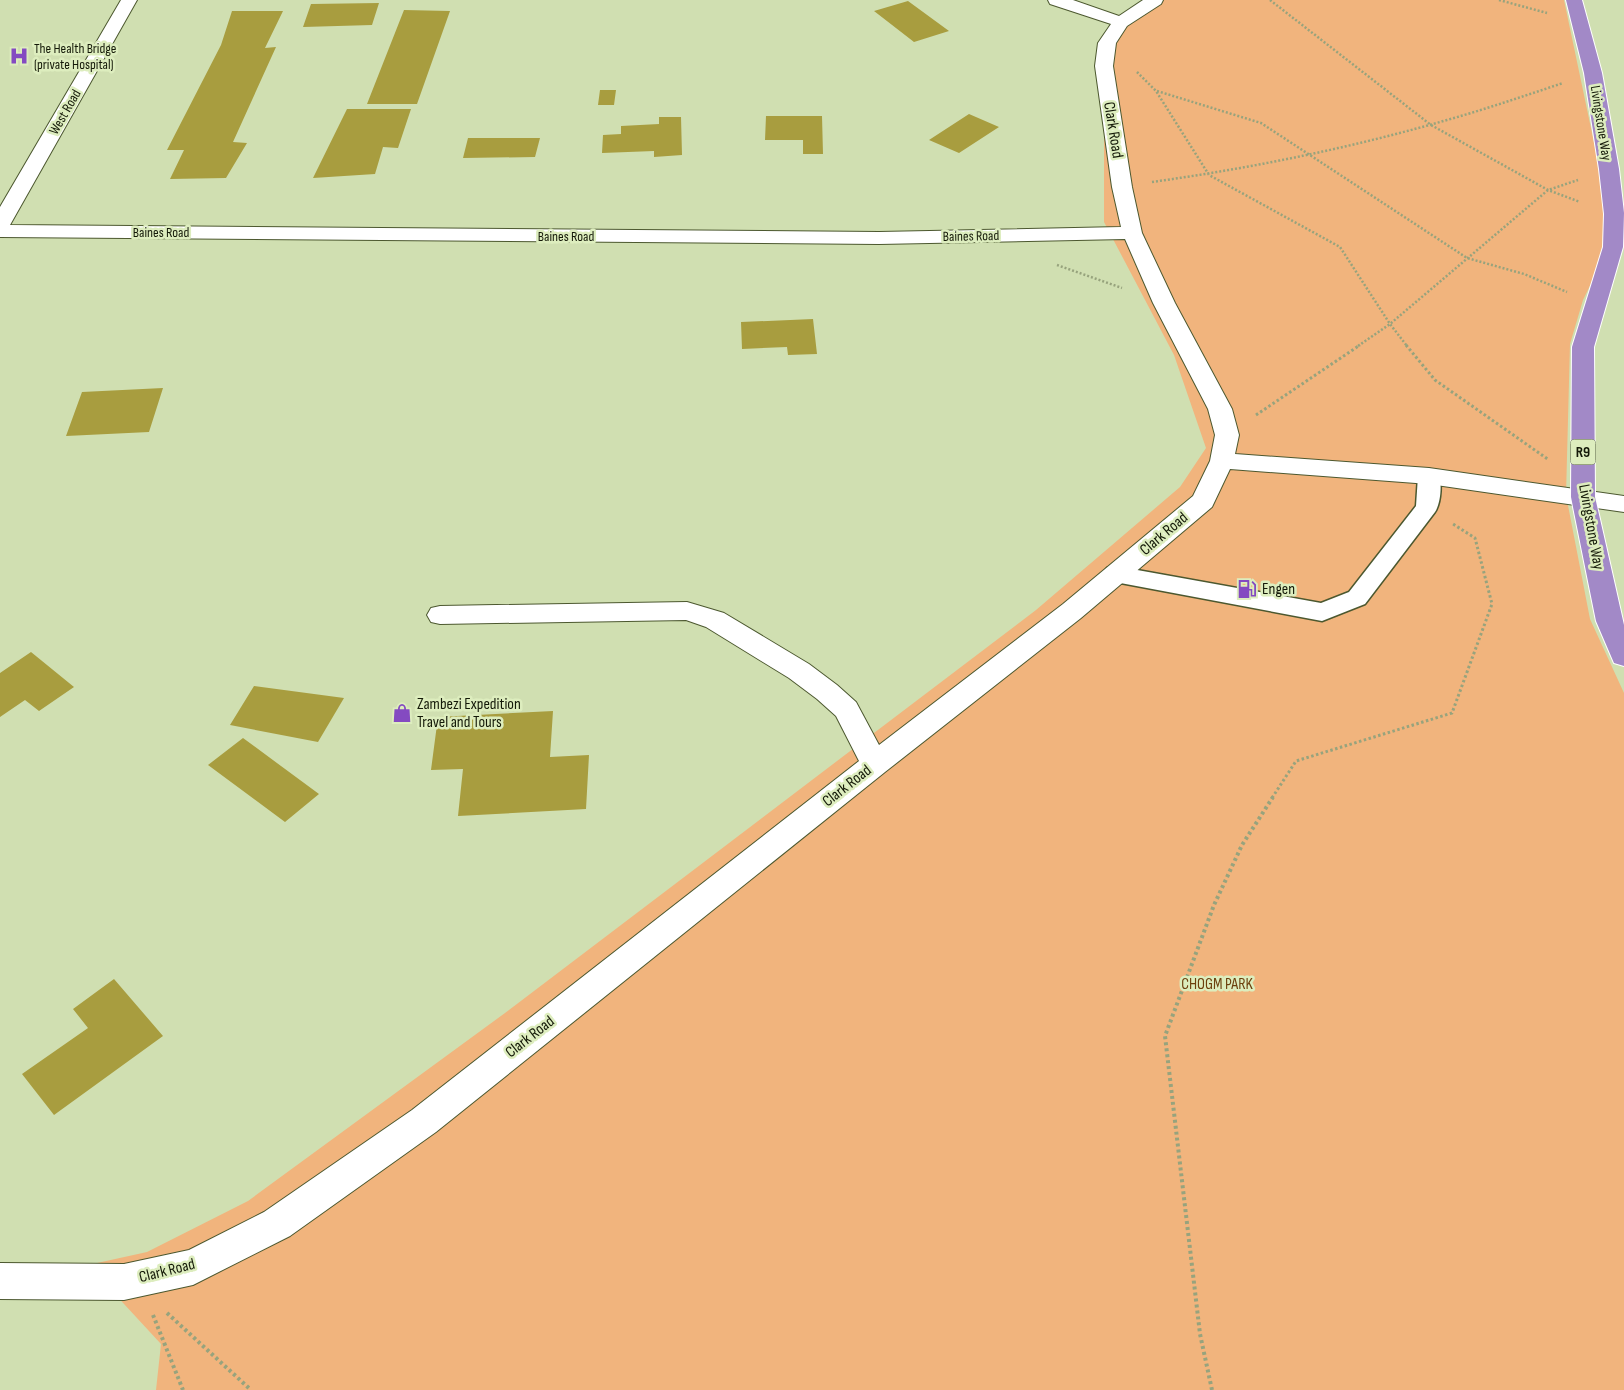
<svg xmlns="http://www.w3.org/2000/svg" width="1624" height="1390" font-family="'Sofia Sans Condensed',sans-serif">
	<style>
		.green { fill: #f1b47d }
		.building { fill: #a89d3f }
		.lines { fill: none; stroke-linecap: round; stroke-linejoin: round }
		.lane-casing { stroke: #4c582f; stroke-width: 3 }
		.street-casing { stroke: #4c582f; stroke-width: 2 }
		.highway-casing { stroke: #fff; stroke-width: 2 }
		.path-far2 { stroke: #97a37d; stroke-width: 2.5; stroke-dasharray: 2 2; stroke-linecap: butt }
		.path-far1 { stroke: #97a37d; stroke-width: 3; stroke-dasharray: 2.5 2.5; stroke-linecap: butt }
		.path { stroke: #97a37d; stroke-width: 4; stroke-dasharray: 3 3; stroke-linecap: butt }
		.lane { fill: #fff; fill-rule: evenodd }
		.street { fill: #fff; fill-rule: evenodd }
		.highway { fill: #a289c7; fill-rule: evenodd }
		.labels { text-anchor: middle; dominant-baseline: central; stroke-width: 5; stroke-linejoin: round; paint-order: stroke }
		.far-poi-label { font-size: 14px; fill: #141908; stroke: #ddedbe; text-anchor: start }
		.far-street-label { font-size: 14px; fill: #141908; stroke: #ddedbe }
		.shield { fill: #ddedbe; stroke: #50593f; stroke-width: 1 }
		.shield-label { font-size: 15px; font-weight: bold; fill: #141908 }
		.street-label { font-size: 16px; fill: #141908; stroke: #ddedbe }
		.poi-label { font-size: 16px; fill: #141908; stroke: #ddedbe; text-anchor: start }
		.park-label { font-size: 16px; fill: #6c3f0c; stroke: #ddedbe }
	</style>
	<rect width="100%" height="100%" fill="#d0dfb1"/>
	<path class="green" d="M1157 0H1564L1600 171 1608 249 1583 300 1570 344 1566 495 1590 619 1624 693V1390H156L161 1344 88 1265 147 1252 248 1201 505 1013 1036 610 1180 487 1206 448 1174 355 1104 222V66L1107 43Z"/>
	<path class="building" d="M908 1 949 31 914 42 874 11Z
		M379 3 372 25 303 27 311 4Z
		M404 10 450 11 417 104H367Z
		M232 11H283L265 48 276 47 233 142 247 143 226 178 170 179 184 150H167L221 45Z
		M600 90H616L614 105H598Z
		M347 109H411L398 148 383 147 375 174 313 178Z
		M969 114 999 127 959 153 929 140Z
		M766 116H822L823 154H803V140H765Z
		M659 117H681L682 155 654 157V151L602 153 603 135 621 134V126L659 124Z
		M468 138H540L535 157 463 158Z
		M813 319 817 354 788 355 787 347 742 349 741 322Z
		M163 388 149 432 66 436 82 392Z
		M31 652 74 687 39 711 25 700 0 717V673Z
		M254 686 344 698 318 742 230 725Z
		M553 711 550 757 589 755 586 809 458 816 463 769 431 770 438 717Z
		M243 738 319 794 285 822 208 765Z
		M114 979 163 1036 54 1115 22 1074 88 1028 73 1009Z"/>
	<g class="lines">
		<g class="lane-casing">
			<path id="lane" d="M1429 469 1437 471C1443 480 1441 503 1435 512L1365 604 1322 621 1115 582 1107 580 1103 574 1107 568 1115 566 1321 603 1349 592 1416 506 1418 476 1421 471Z"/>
		</g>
		<g class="street-casing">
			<path id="street" d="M121 0H137L10 225 879 232 1121 227 1112 187 1095 66 1098 43 1111 24 1050 4 1048 0H1073L1119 16 1143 0H1163L1161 4 1127 26 1116 43 1113 66 1132 187 1142 233 1175 303 1232 409 1239 435 1235 454 1429 468 1624 496V512L1429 484 1230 469 1212 507 1081 618 885 772 436 1132 290 1236 193 1285 124 1300 0 1299V1263L124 1264 189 1250 264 1212 412 1110 859 761 836 716 817 699 789 678 706 627 686 620 440 624 431 622 427 615 431 608 440 606 687 602 724 613 809 664 837 685 856 702 879 745 1063 604 1193 496 1210 461 1215 435 1208 409 1153 303 1125 239 879 244 0 237V207Z"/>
		</g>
		<g class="highway-casing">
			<path id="highway" d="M1566 0H1582L1602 73 1619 169 1624 213 1623 247 1594 347 1595 497 1624 625V666L1614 663 1596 621 1571 497 1572 347 1603 247 1604 214 1599 169 1584 73Z"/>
		</g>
		<path class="path-far2" d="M1270 0 1431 125 1548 190 1580 202
			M1499 0 1547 13
			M1137 72 1156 91 1209 175 1340 247 1390 324 1407 346
			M1157 91 1261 123 1467 258 1524 274 1567 292
			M1152 182C1252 168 1350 148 1447 120 1486 109 1524 96 1563 83
			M1057 265 1122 288
			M1358 346 1390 324 1548 190 1578 180"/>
		<path class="path-far1" d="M1406 345 1435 380 1549 460
			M1256 415 1360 345
			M1272 798 1296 761 1452 713 1492 604 1475 538 1453 524"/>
		<path class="path" d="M167 1313 251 1390
			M153 1315 183 1390
			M1212 1390 1200 1334 1165 1036 1214 905 1242 845 1273 797"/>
		<use href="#lane" class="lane"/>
		<use href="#street" class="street"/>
		<use href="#highway" class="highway"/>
	</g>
	<defs>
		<g id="hospital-bare" transform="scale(1.5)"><path d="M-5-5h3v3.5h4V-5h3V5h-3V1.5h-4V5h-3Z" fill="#844ac1" stroke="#ddedbe" stroke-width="2.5" paint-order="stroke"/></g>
		<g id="fuel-bare" transform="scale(1.5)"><path d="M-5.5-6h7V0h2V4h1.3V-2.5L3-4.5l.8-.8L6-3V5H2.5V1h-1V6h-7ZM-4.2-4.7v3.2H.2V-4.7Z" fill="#844ac1" stroke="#ddedbe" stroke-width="2.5" paint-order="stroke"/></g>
		<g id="shop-bare" transform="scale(1.5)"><path d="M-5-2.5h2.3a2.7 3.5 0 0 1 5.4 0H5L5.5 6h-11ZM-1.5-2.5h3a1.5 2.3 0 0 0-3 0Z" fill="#844ac1" stroke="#ddedbe" stroke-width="2.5" paint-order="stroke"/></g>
	</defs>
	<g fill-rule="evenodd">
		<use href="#hospital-bare" x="19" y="56"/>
		<use href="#fuel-bare" x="1247" y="589"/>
		<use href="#shop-bare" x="402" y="713"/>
	</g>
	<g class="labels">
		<g class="far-poi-label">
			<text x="34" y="48">The Health Bridge<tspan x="34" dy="16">(private Hospital)</tspan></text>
		</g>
		<g class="far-street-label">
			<text transform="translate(65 112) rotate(-60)">West Road</text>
			<text transform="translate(1601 123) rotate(81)">Livingstone Way</text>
			<text x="161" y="232">Baines Road</text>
			<text x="566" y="236">Baines Road</text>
			<text transform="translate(971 236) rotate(-1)">Baines Road</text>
		</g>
		<rect class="shield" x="1570.5" y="439.5" width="25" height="25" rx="4"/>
		<g class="shield-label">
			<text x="1583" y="452">R9</text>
		</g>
		<g class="street-label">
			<text transform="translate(1113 130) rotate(81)">Clark Road</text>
			<text transform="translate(1591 527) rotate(80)">Livingstone Way</text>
			<text transform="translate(1164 534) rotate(-40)">Clark Road</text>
			<text transform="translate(847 786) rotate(-38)">Clark Road</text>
			<text transform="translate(530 1037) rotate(-38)">Clark Road</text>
			<text transform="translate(167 1271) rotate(-14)">Clark Road</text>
		</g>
		<g class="poi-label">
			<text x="1262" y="589">Engen</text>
			<text x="417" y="704">Zambezi Expedition<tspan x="417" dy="18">Travel and Tours</tspan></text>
		</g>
		<g class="park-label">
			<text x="1217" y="984">CHOGM PARK</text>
		</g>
	</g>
</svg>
